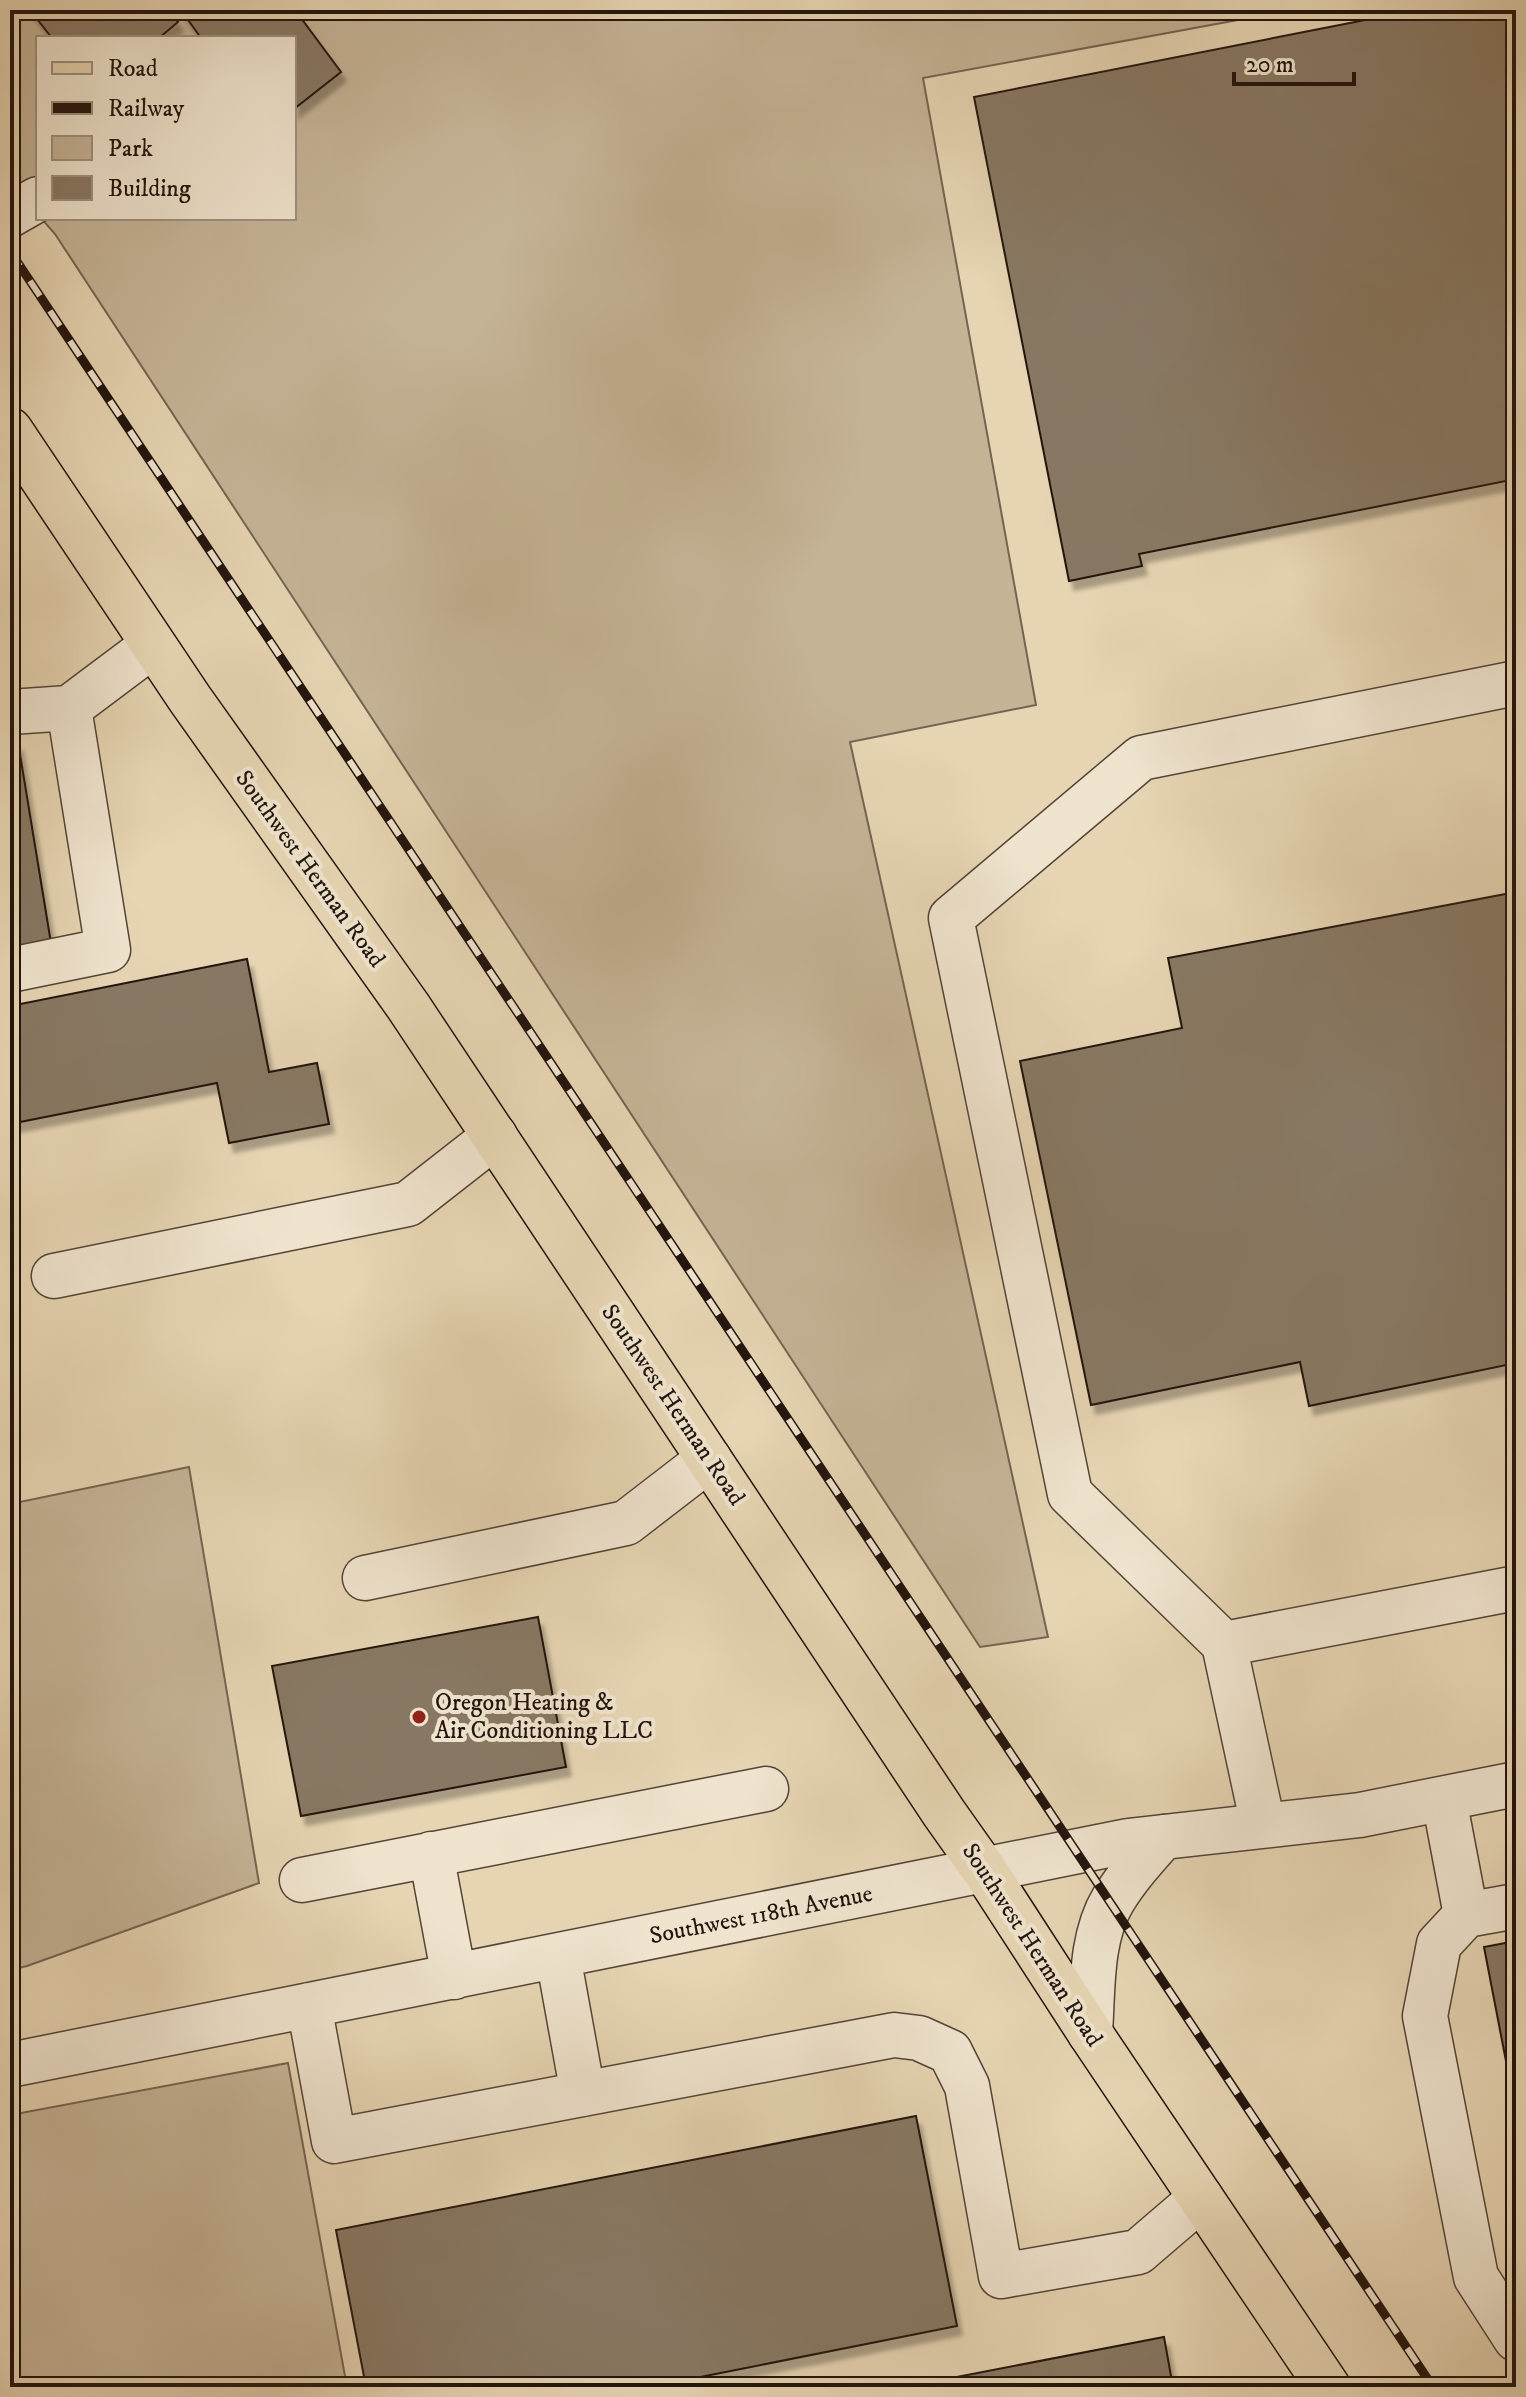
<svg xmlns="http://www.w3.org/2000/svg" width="1526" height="2397" font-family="'IM FELL DW Pica',serif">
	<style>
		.green { fill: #c5b396; stroke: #746452; stroke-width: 2 }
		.building { fill: #887863; stroke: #22140e; stroke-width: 2; filter: url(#shadow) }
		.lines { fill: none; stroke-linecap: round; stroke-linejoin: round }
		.minor-casing { stroke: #534437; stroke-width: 47 }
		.major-casing { stroke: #22140e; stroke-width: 47 }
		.minor { stroke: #efe3cd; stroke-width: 44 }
		.major { stroke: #e6d4b2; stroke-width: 44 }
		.rail-casing { stroke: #22140e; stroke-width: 9 }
		.rail { stroke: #efe3cd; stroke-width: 6; stroke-dasharray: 18; stroke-linecap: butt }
		.poi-dot { fill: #8f2418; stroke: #efe3cd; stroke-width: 3 }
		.labels { text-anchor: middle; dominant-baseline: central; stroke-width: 8; stroke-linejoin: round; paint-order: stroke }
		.street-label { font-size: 24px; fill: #22140e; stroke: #efe3cd }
		.poi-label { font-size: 24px; fill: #22140e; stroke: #efe3cd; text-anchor: start }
	</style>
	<defs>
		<filter id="shadow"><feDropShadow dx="5" dy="9" stdDeviation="2" flood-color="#0004"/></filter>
	</defs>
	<rect width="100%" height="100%" fill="#e6d4b2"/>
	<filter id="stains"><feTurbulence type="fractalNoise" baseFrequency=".0025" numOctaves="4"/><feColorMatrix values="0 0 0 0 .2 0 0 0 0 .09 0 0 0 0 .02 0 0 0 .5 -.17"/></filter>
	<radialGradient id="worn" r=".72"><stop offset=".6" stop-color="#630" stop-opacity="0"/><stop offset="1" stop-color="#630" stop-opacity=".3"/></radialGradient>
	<path class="green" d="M10 10H1292L923 78 1036 705 850 742 1048 1637 980 1647 55 234 41 218H294V38H38V214L10 177Z
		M189 1467 259 1883 27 1966 10 1970V1504Z
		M288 2063 347 2387H10V2115Z"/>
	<path class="building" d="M30 10H168L178 22 159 38H52Z
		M181 10H295L341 72 294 109V38H201Z
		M1416 10H1516V479L1139 554 1142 566 1069 581 974 97Z
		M18 742 51 943 10 950V743Z
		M1516 892V1363L1309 1406 1300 1362 1091 1405 1020 1061 1182 1028 1168 958Z
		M247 959 269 1072 317 1063 329 1124 229 1143 217 1083 10 1124V1006Z
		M538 1617 566 1767 301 1816 272 1666Z
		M1516 1941V2113L1484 1947Z
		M916 2116 957 2326 650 2387H366L336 2230Z
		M1164 2337 1173 2387H905Z"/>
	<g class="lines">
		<g class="minor-casing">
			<path id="minor" d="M10 215 38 199
				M10 712 69 708
				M10 970 108 950 69 708 153 645
				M54 1276 408 1204 495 1136
				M365 1578 626 1523 709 1459
				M1224 1644 1070 1494 951 918 1141 758 1516 683
				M1444 1799 1466 1915
				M1263 1825 1224 1644 1516 1588
				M431 1854 454 1977
				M302 1880 766 1789
				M1516 1906 1466 1915 1439 1944 1425 2016 1476 2277 1516 2339
				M558 1956 583 2094
				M309 2005 334 2141 894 2035 919 2038 950 2052 967 2086 1001 2276 1138 2252 1201 2198
				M1090 2033C1093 1990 1090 1938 1113 1900 1127 1877 1145 1857 1163 1837
				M10 2065 1128 1841 1360 1815 1516 1784"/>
		</g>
		<g class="major-casing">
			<path id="major" d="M10 430 190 699 408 1006 944 1813 985 1871 1090 2033 1328 2387"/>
		</g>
		<use href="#minor" class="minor"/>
		<use href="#major" class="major"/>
		<g class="rail-casing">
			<path id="rail" d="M10 251 1433 2387"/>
		</g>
		<use href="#rail" class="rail"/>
	</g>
	<circle class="poi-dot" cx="419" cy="1717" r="8"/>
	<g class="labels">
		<g class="street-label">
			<text transform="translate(310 869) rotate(54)">Southwest Herman Road</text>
			<text transform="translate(673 1405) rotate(56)">Southwest Herman Road</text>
			<text transform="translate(761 1915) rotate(-11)">Southwest 118th Avenue</text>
			<text transform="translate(1032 1945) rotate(57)">Southwest Herman Road</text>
		</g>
		<g class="poi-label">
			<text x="435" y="1703">Oregon Heating &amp;<tspan x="435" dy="28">Air Conditioning LLC</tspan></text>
		</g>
	</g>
	<rect width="1526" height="2397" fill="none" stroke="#e6d4b2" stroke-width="40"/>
	<rect x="12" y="12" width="1502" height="2373" fill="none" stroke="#22140e" stroke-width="4"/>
	<rect x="20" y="20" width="1486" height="2357" fill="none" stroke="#22140e" stroke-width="2"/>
	<rect x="36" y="36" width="260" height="184" fill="#efe3cd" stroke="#9d9081" stroke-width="2"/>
	<rect x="52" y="62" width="40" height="12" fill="#e6d4b2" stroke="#9d9081" stroke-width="2"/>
	<text x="108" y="76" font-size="24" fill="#22140e">Road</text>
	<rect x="52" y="102" width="40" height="12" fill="#22140e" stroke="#9d9081" stroke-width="2"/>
	<text x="108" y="116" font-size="24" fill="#22140e">Railway</text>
	<rect x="52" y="136" width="40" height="24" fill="#c5b396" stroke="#9d9081" stroke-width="2"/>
	<text x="108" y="156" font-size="24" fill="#22140e">Park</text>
	<rect x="52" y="176" width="40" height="24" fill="#887863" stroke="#9d9081" stroke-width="2"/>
	<text x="108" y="196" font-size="24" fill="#22140e">Building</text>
	<path d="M1234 72v12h120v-12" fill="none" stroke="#22140e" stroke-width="4"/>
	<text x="1246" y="72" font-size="24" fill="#22140e" stroke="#efe3cd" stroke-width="6" paint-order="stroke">20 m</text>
	<rect width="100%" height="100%" filter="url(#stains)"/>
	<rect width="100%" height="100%" fill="url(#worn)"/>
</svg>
